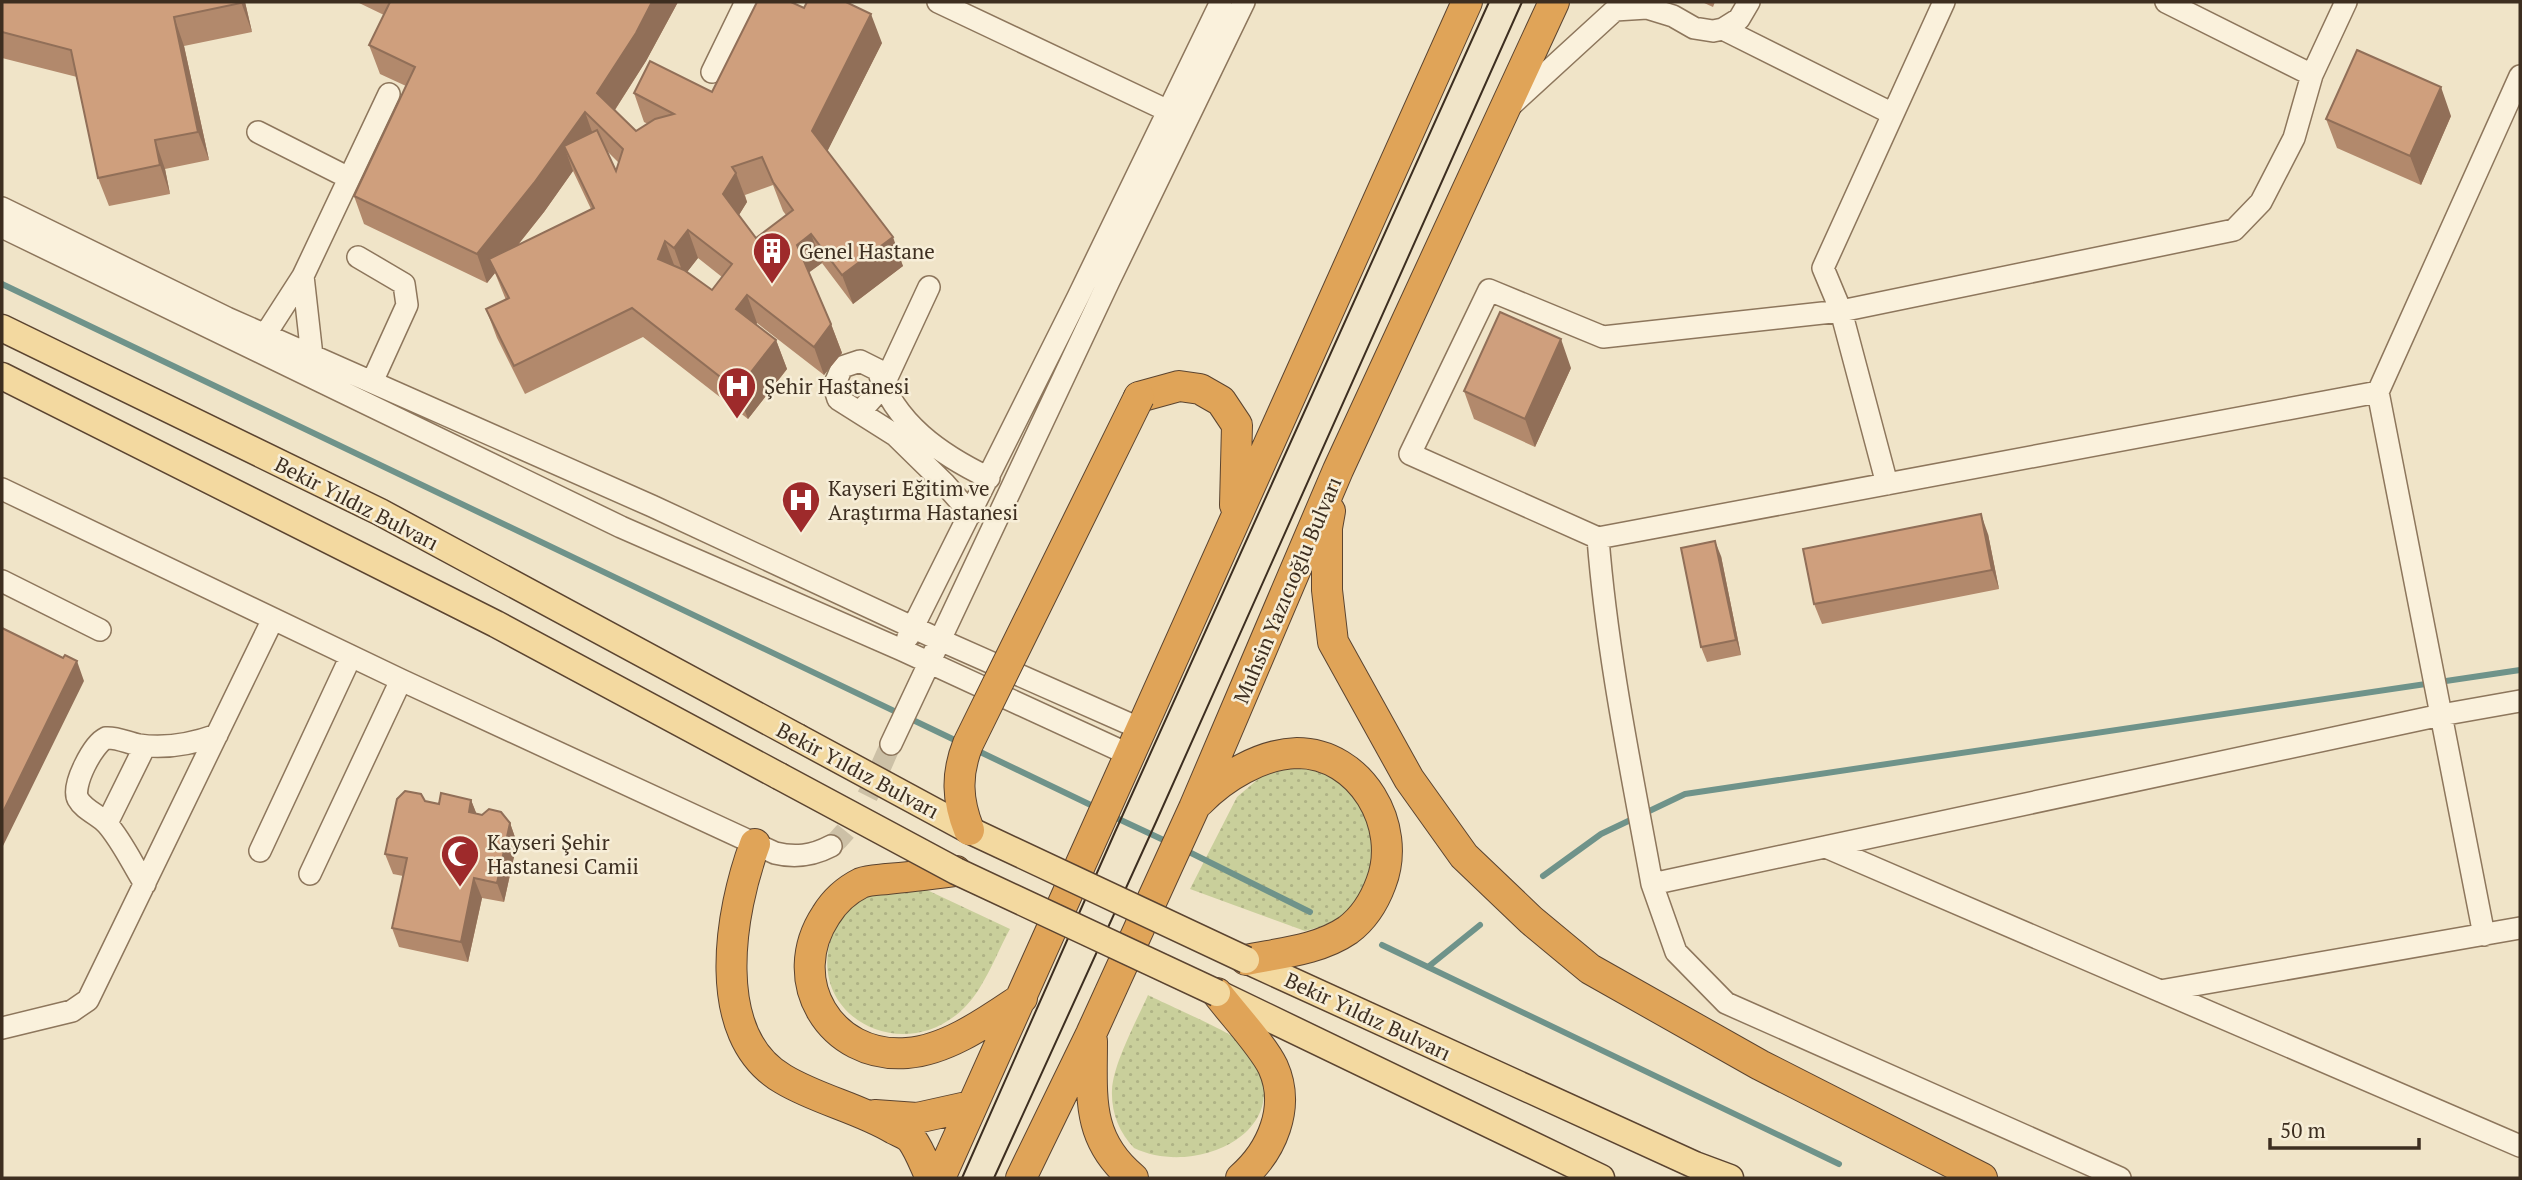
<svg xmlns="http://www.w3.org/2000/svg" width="2522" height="1180" font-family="'PT Serif',serif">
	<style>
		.green { fill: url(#green-dots) }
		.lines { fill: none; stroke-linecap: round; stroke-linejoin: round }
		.stream { stroke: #6f938a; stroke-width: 6 }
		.minor-tunnel { stroke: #ccc0a6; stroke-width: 21; stroke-dasharray: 21 10; stroke-linecap: butt }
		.minor-casing { stroke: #8d765c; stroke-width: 24 }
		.major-casing { stroke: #5b4430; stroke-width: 29 }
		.highway-casing { stroke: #5b4430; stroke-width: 32 }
		.minor { stroke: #faf1dc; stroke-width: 21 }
		.major { stroke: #f3d9a0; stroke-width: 26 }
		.highway { stroke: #e0a458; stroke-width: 30 }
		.tram { stroke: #3d2e20; stroke-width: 2 }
		.major-bridge-casing { stroke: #5b4430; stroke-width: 29; stroke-linecap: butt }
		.highway-bridge-casing { stroke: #5b4430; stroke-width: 32; stroke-linecap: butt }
		.major-bridge { stroke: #f3d9a0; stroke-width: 26 }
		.highway-bridge { stroke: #e0a458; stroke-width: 30 }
		.wall { fill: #b2896c; fill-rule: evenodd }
		.shaded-wall { fill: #916f58 }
		.building { fill: #cf9f7d; stroke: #916f58; stroke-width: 2; fill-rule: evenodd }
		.labels { text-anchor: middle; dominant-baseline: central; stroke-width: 5; stroke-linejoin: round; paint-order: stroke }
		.poi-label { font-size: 21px; fill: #3d2e20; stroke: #f7eed8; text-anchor: start }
		.street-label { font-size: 21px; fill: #3d2e20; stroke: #f7eed8 }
	</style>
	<defs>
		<pattern id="green-dots" width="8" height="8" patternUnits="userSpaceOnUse" patternTransform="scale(1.75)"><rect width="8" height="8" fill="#c9cf9b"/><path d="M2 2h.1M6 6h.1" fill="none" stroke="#aeb285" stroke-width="1.8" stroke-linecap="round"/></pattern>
	</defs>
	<rect width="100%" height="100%" fill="#f0e4c8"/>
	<path class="green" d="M1283 767H1317L1354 789 1378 846C1363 892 1357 919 1305 931L1190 889 1237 797 1263 775Z
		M927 890 1010 929C996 954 985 987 965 1007 902 1071 796 1012 836 926 843 913 855 899 869 892 878 888 915 890 927 890Z
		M1148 995C1165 1004 1234 1033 1243 1044 1310 1124 1201 1180 1134 1148 1119 1132 1111 1112 1112 1090 1113 1064 1137 1020 1148 995Z"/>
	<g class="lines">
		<path class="stream" d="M2 284 961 743
			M974 749 1097 808
			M1110 815 1170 843
			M1183 849 1310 912
			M1543 876 1601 834 1685 794 2520 670
			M1382 945 1839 1164
			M1428 967 1480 925"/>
		<path class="minor-tunnel" d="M831 846C861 821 875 778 891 744"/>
		<g class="minor-casing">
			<path id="minor" d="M938 2 1179 116
				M1944 2 1823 268 1841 311 1603 337 1489 290 1410 454 1598 538 2378 392 2520 76
				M2166 2 2312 75 2346 2
				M1723 29 1893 114
				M712 72 746 2
				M1509 107 1615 10 1647 8 1673 16 1694 28 1713 31 1723 29 1739 19 1749 2
				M258 132 349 178
				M2 208 227 318 652 506 940 640 1141 729
				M2 227 621 527 902 650 1130 755
				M358 257 404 284 407 305 372 382
				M303 276 312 356
				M265 335 303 276 389 94
				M2378 392 2484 935
				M860 412 883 386 929 287
				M1887 484 1841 311 2234 230 2261 202 2294 138 2312 75
				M2 489 401 680 775 853C795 858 812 856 831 846
				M971 514 944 483 895 435 838 399 834 386 842 367 860 361 878 370C894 423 941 455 989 478
				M1598 538C1607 654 1631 769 1652 884L2441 715 2520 701
				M2 581 100 630
				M908 637 1078 297 1221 2
				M891 744 1109 281 1244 2
				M107 823 145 746
				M1826 847 2520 1146
				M260 851 351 656
				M310 874 401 680
				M145 884C133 865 122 841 107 824 99 815 84 810 78 799 71 786 93 744 106 738 117 737 128 743 139 745 166 749 192 744 217 735
				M1652 884 1676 952 1726 1003 2120 1178
				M2160 991 2520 928
				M2 1028 72 1011 88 1000 273 619"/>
		</g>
		<g class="major-casing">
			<path id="major" d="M2 328 380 512 797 737
				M2 376 496 624 779 776
				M1246 960 1695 1165 1730 1178
				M1217 993 1601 1178"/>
		</g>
		<g class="highway-casing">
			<path id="highway" d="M1139 397 1179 386 1200 389 1221 401 1237 425 1235 505
				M1330 511 1327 528V590L1333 642 1409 779 1464 856 1531 920 1590 969 1760 1065 1982 1178
				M1199 802C1223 777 1261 754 1297 753 1361 753 1403 826 1381 883 1374 902 1364 918 1348 930 1319 950 1280 953 1246 960
				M755 844C730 911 708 1035 783 1079 818 1100 859 1108 894 1129 900 1132 908 1135 912 1140 920 1151 925 1166 931 1178
				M956 871C933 874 910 877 887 879 879 880 869 880 861 883 847 890 834 902 826 915 783 980 830 1059 907 1053 948 1050 989 1020 1022 998
				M1217 993C1232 1013 1263 1046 1273 1067 1291 1107 1272 1151 1241 1178
				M1092 1041C1092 1097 1086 1139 1133 1178
				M875 1115 917 1118 971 1106
				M940 1178 1467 2
				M1021 1178 1091 1034 1194 808 1338 470 1554 2"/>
		</g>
		<use href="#minor" class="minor"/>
		<use href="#major" class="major"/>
		<use href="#highway" class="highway"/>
		<path class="tram" d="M962 1178 1115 832 1489 2
			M994 1178 1156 822 1522 2"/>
		<g class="major-bridge-casing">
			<path id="major-bridge" d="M797 737 969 830 1246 960
				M779 776 956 871 1217 993"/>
		</g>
		<g class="highway-bridge-casing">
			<path id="highway-bridge" d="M969 830C957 800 956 774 968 744L1139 397"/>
		</g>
		<use href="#major-bridge" class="major-bridge"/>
		<use href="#highway-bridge" class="highway-bridge"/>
	</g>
	<path class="wall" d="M2 2H245L252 32 184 46 209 160 165 169 170 194 109 206 98 178 77 77 2 58Z
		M357 2H678L646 61 615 110 636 131 648 124 644 122 634 93 712 92 804 8 882 43 827 151 903 266 853 304 822 263 809 272 831 324 842 353 824 375 757 323 756 325 776 340 787 369 748 419 643 337 525 394 497 338 486 309 506 300 495 273 487 283 364 224 354 196 406 86 380 74 369 45 384 15ZM607 151 619 163 616 171ZM573 171 591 209 518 245 544 212ZM773 185 783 211 786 215 756 238 739 215 747 202 745 195ZM698 258 722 277 712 290 687 272Z
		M1702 2H1715L1713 7Z
		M2451 116 2421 185 2337 148 2326 119Z
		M1571 368 1535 447 1474 419 1464 391Z
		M1988 534 1999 589 1822 624 1814 604Z
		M1721 556 1741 655 1707 662 1701 647Z
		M471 800 476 813 510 823 517 843 504 902 482 898 468 962 399 947 392 928 403 876 393 874 385 854 425 801 439 804Z"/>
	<path class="shaded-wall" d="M241 2H245L252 32Z
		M652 2H678L646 61 607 122 597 93Z
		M871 14 882 43 823 160 812 131Z
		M174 17 184 46 209 160 198 132Z
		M2441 87 2451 116 2421 185 2410 156Z
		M585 112 595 140 564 146 573 171 544 212 496 272 489 259 495 273 487 283 477 254Z
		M155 140 165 169 170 194 160 165Z
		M736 173 747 202 734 223 723 194Z
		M688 230 698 258 684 276 674 248Z
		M811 234 822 263 807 274 797 245Z
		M893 237 903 266 853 304 842 275Z
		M665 241 676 270 658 259Z
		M747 295 757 323 746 337 736 309Z
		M831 324 842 353 824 375 814 347Z
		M1561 339 1571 368 1535 447 1525 419Z
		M776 340 787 369 748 419 737 390Z
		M1981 514 1988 534 1999 589 1992 570Z
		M1715 541 1721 556 1741 655 1736 640Z
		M77 661 84 681 2 848V814Z
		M471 800 479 820 469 812Z
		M510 823 517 843 504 902 497 883Z
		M474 878 482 898 468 962 461 942Z"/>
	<path class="building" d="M2 2H241V3L174 17 198 132 155 140 160 165 98 178 71 50 2 32Z
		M390 2H652L636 33 597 93 636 131 655 119 674 114 634 93 650 61 712 92 757 2H791L804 8 807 2H846L871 14 812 131 893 237 842 275 811 234 797 245 831 324 814 347 747 295 736 309 776 340 737 390 632 308 514 366 486 309 509 298 489 259 594 208 564 146 597 130 616 171 623 149 585 112 534 183 477 254 354 196 415 67 369 45ZM762 157 773 182 793 210 756 238 723 194 736 173 732 167ZM688 230 732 264 712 290 684 270 658 259 665 241 674 248Z
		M2357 50 2441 87 2410 156 2326 119Z
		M1500 312 1561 339 1525 419 1464 391Z
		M1981 514 1992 570 1814 604 1803 549Z
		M1715 541 1736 640 1701 647 1681 548Z
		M2 628 63 658 65 655 77 661 2 814Z
		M405 791 421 794 425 801 439 804 441 793 471 800 469 812 482 815 489 809 501 812 510 823 497 883 474 878 461 942 392 928 407 858 385 854 397 799Z"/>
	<defs>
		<g id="building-pin" transform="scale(2.0125)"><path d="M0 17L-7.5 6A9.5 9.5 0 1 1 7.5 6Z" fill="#9e2a2b" stroke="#f7eed8"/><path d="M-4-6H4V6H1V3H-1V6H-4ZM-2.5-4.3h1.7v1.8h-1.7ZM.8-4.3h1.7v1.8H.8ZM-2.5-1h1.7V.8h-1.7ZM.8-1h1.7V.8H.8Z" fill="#fff"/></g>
		<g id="hospital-pin" transform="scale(2.0125)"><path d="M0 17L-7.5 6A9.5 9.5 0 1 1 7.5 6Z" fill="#9e2a2b" stroke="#f7eed8"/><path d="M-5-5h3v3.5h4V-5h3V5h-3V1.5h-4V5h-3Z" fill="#fff"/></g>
		<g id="mosque-pin" transform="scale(2.0125)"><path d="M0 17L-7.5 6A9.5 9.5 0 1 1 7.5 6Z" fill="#9e2a2b" stroke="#f7eed8"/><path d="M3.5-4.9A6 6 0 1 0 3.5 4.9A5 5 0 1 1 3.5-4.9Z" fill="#fff"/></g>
	</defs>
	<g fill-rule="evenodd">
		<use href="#building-pin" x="772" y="251"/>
		<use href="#hospital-pin" x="737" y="386"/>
		<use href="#hospital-pin" x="801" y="500"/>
		<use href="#mosque-pin" x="460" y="854"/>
	</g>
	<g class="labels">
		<g class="poi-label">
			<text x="799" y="251">Genel Hastane</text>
			<text x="764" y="386">Şehir Hastanesi</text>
			<text x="828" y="488">Kayseri Eğitim ve<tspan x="828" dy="24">Araştırma Hastanesi</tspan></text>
			<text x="487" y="842">Kayseri Şehir<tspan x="487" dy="24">Hastanesi Camii</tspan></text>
		</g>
		<g class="street-label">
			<text transform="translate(357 503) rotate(27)">Bekir Yıldız Bulvarı</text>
			<text transform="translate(1287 590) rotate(-67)">Muhsin Yazıcıoğlu Bulvarı</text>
			<text transform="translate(858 770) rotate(28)">Bekir Yıldız Bulvarı</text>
			<text transform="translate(1368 1016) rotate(25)">Bekir Yıldız Bulvarı</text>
		</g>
	</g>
	<rect width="2522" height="1180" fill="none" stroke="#3d2e20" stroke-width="7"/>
	<path d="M2270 1138v10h149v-10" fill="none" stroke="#3d2e20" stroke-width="3.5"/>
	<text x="2280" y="1138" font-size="21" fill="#3d2e20" stroke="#f7eed8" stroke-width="5" paint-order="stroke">50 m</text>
</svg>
